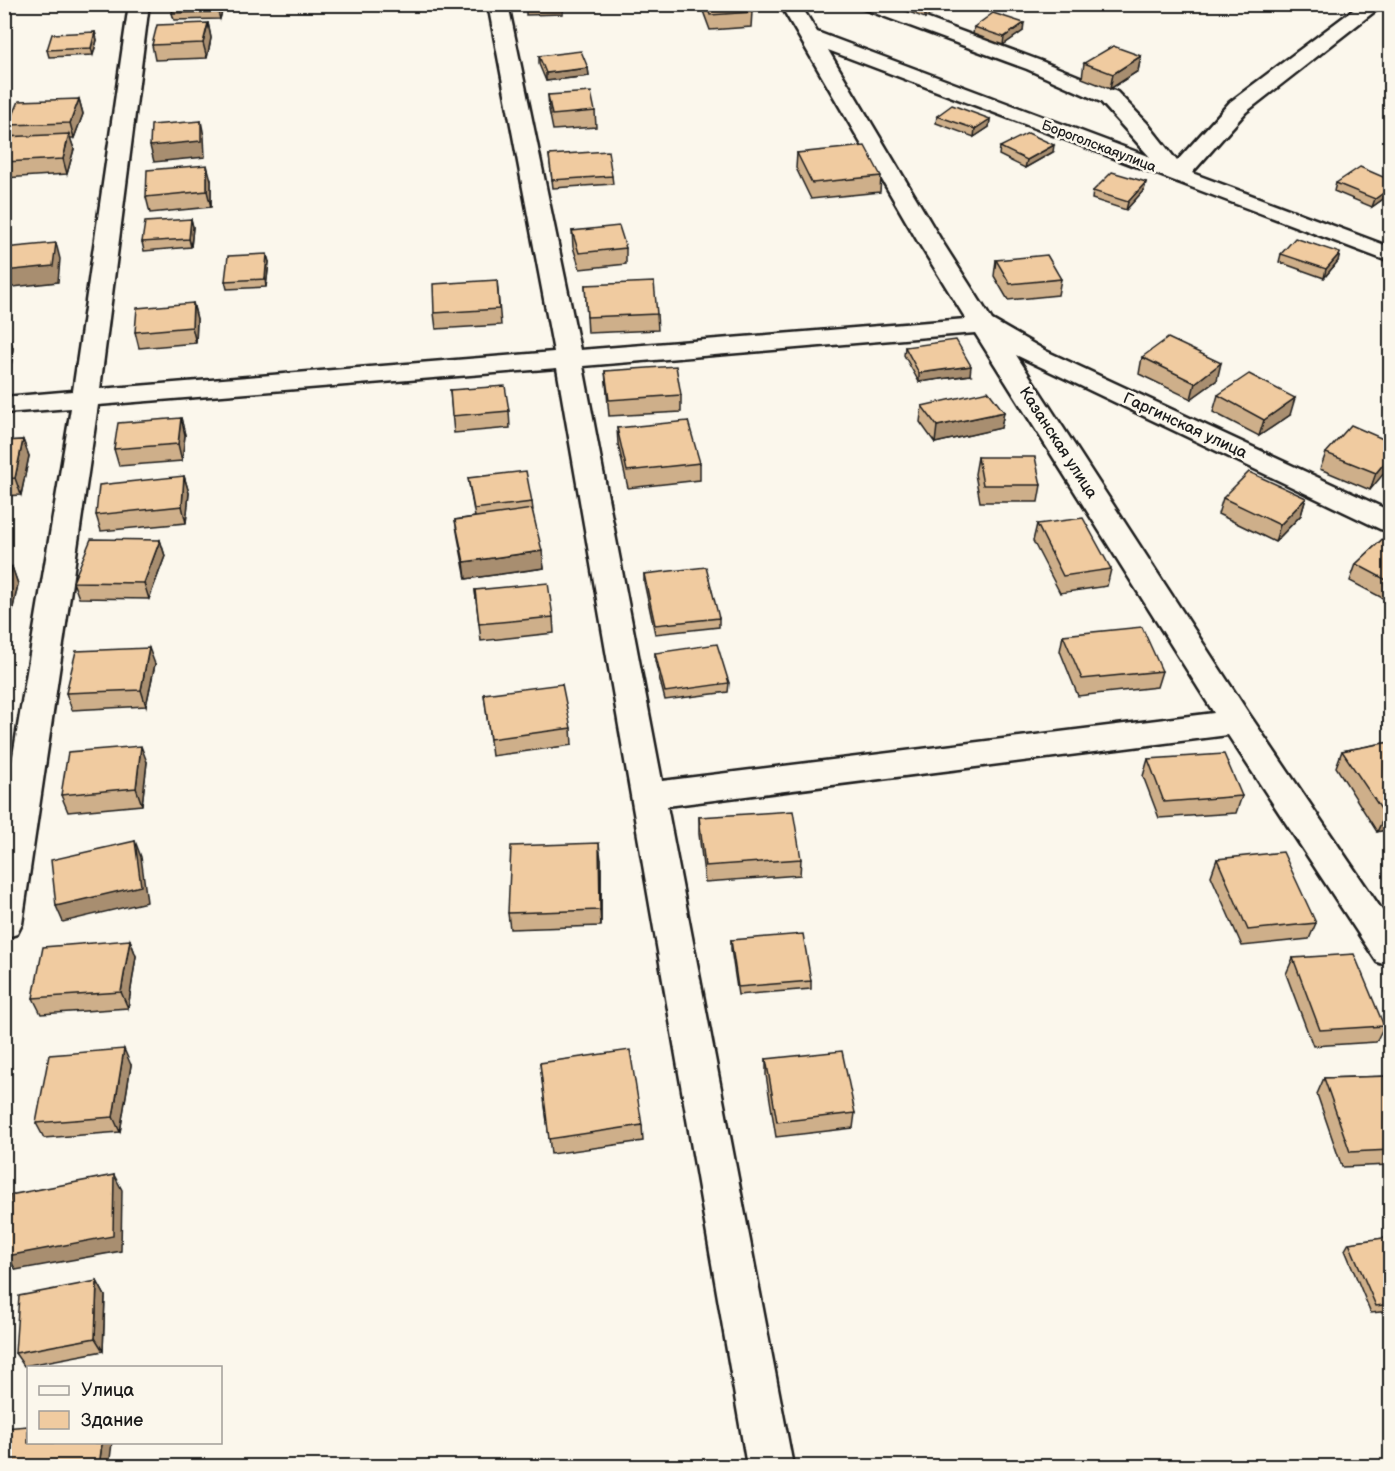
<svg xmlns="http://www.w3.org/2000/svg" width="1395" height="1471" font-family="'Balsamiq Sans',sans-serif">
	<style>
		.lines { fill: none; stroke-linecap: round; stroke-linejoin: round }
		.minor-casing { stroke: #1c1c1c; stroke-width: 5 }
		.minor { fill: #fbf7ec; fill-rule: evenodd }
		.wall { fill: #ceaf8a; stroke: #1c1c1c; stroke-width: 1.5 }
		.shaded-wall { fill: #a88e70; stroke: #1c1c1c; stroke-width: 1.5 }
		.building { fill: #f0cba0; stroke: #1c1c1c; stroke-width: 1.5 }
		.labels { text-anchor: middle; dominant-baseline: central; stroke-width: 5; stroke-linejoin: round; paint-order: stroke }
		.far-street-label { font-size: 14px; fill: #1c1c1c; stroke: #fbf7ec }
		.street-label { font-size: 16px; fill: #1c1c1c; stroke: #fbf7ec }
	</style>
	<rect width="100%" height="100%" fill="#fbf7ec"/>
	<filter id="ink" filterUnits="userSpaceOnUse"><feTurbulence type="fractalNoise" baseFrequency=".0167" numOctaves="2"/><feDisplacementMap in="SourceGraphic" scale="12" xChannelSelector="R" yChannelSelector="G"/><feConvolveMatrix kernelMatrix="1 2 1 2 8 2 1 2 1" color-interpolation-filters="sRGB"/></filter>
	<g filter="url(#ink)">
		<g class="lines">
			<g class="minor-casing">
				<path id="minor" d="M129 4H149L100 389 554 352 488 4H508L580 350 966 319 917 240 780 4H800L817 32 1150 157 1101 102 1027 69 861 8 858 4H888L1041 61 1117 92 1147 123 1177 161 1230 102 1361 4H1384L1246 112 1192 173 1390 247V262L828 50 941 240 992 320 1046 351 1390 511V531L1380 529 1016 355 1249 714 1390 922V966L1377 962 1228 735 667 806 793 1466H747L557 368 98 405 22 924 17 934 4 938V810L71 408 4 413V397L73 391ZM975 333 1214 713 662 781 583 366Z"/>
			</g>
			<use href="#minor" class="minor"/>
		</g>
		<path class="wall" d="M175 4H223V8L220 19 174 20 172 13Z
			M423 4H460V6L424 9Z
			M526 4H563V14L526 15Z
			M703 4H748L752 12 751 27 710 30 703 11Z
			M895 4H946L925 18 895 7Z
			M1259 4H1282L1275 9Z
			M208 23 211 38 207 58 155 60 152 45Z
			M974 27 1023 31 1003 45 973 34Z
			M95 32 97 40 93 55 49 57 47 50Z
			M539 56 588 68 589 76 546 81 539 64Z
			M1141 56 1138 71 1110 89 1082 78 1084 63Z
			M548 95 595 111 596 127 553 130 549 110Z
			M79 99 83 114 74 138H70L74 149 67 174 4 178V137H13L9 125Z
			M937 116 990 119 989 127 974 137 936 123Z
			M1000 147 1053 152 1025 168 999 155Z
			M797 153 881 176 880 192 811 199 796 168Z
			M549 155 612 176 613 184 553 188Z
			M211 180V207L150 213 146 197Z
			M1390 180V194L1372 207 1334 191 1336 183Z
			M1146 182 1144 190 1126 210 1092 199 1093 191Z
			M191 219 193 227 191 247 144 251 142 242Z
			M572 231 626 248V264L580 269 573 247Z
			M1281 254 1338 261 1324 278 1279 262Z
			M996 260 1061 279 1058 295 1008 300 994 276Z
			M269 262 266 287 227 289 225 281Z
			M497 280 501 325 436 329 434 313Z
			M585 285 657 314 658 330 588 333Z
			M193 303 197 319 196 343 139 348 135 332Z
			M8 332 13 348 10 376H4V333Z
			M905 347 970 375 919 382 904 355Z
			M1142 357 1217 380 1191 399 1139 374Z
			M605 371 681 395V412L609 416Z
			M450 390 509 411 510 428 454 433Z
			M1218 395 1290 415 1259 436 1213 412Z
			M922 406 1004 412 1001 428 935 443 920 422Z
			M181 418 185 435 182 461 119 466 114 449Z
			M617 428 700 463V480L628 488 618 444Z
			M23 440 29 456 21 495 4 496V441Z
			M1390 442 1370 490 1320 469 1326 453Z
			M978 457 1041 485 1038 502H980L975 474Z
			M184 476 189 493 186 523 101 531 96 515Z
			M468 478 532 502 533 510H532L544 568 466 579 458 537 455 520 475 517Z
			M1223 498H1306L1301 515 1275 542 1218 514Z
			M1037 524 1111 569 1107 586 1060 593 1033 541Z
			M1390 532V602L1350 581 1356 564Z
			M160 540 165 556 149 599 79 598 73 582Z
			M12 567 18 584 10 622 4 623V568Z
			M644 574 719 618V627L655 634 644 582Z
			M475 590 553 617 554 633 481 641Z
			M1063 635 1162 671 1157 687 1078 696 1060 651Z
			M655 653 729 683 728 692 665 700 655 661Z
			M155 664 146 706 72 710 66 693Z
			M484 694 571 728 572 745 492 756Z
			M1390 742V829L1377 832 1336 767 1342 751Z
			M1148 759 1242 796 1236 813 1159 818 1143 776Z
			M147 762 142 805 68 812 61 795Z
			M699 817 801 859 800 875 705 882 699 834Z
			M1217 859 1316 923 1309 939 1242 946 1211 876Z
			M601 860V926L510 929 508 913Z
			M130 940 136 956 128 1008 41 1014 33 998Z
			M731 940 811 981V989L738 995 731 949Z
			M1293 958 1384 1026 1376 1042 1313 1046 1286 974Z
			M766 1059 855 1113 853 1128 776 1137 766 1075Z
			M540 1063 642 1125 643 1141 551 1154Z
			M131 1065 120 1132 44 1138 36 1123Z
			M1390 1076V1165L1342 1167 1317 1094 1324 1078Z
			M1390 1237V1311L1371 1313 1345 1250 1349 1243Z
			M97 1281 105 1296 103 1351 24 1366 15 1353Z"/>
		<path class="shaded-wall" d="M220 4H223V8L220 19 218 12Z
			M934 4H946L925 18V10Z
			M1276 4H1282L1275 9Z
			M208 23 211 38 207 58 203 43Z
			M1024 23 1023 31 1003 45 1004 37Z
			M95 32 97 40 93 55 91 48Z
			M1141 56 1138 71 1110 89 1113 74Z
			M588 68 589 76 546 81V73Z
			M79 99 83 114 74 138 70 123Z
			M990 119 989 127 974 137 975 129Z
			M201 121 204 136 205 157 154 162 150 146Z
			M69 134 74 149 67 174 63 159Z
			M1054 145 1053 152 1025 168 1027 160Z
			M207 165 211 180V207L207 191Z
			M1146 182 1144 190 1126 210 1128 202Z
			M1390 188V194L1372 207 1375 199Z
			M191 219 193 227 191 247 189 239Z
			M56 243 60 259 58 282 4 288V271Z
			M1340 253 1338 261 1324 278 1326 269Z
			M267 254 269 262 266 287 265 279Z
			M193 303 197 319 196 343 192 327Z
			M8 332 13 348 10 376 5 359Z
			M1221 363 1217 380 1191 399 1195 383Z
			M971 366 970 375 919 382V373Z
			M1295 398 1290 415 1259 436 1264 420Z
			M1004 412 1001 428 935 443 937 426Z
			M181 418 185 435 182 461 178 444Z
			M23 440 29 456 21 495 15 478Z
			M1390 456V466L1370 490 1376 473Z
			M184 476 189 493 186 523 182 506Z
			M1306 498 1301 515 1275 542 1280 525Z
			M160 540 165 556 149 599 144 583Z
			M542 551 544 568 466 579 464 562Z
			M12 567 18 584 10 622 4 609V600Z
			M149 648 155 664 146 706 141 690Z
			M141 746 147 762 142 805 136 788Z
			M1390 814V829L1377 832 1385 815Z
			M135 841 141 857 147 902 63 922 56 906Z
			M599 843 601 860V926L600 910Z
			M130 940 136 956 128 1008 121 992Z
			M124 1049 131 1065 120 1132 113 1117Z
			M114 1175 122 1190 121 1251 16 1270 7 1256Z
			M97 1281 105 1296 103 1351 95 1338Z
			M102 1443H112L109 1467H99Z"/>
		<path class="building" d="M175 4H220L218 12 172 13Z
			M526 4H563V6L526 8Z
			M706 4H748L752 12 710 15Z
			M909 4H934L925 10Z
			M993 13 1024 23 1004 37 974 27Z
			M208 23 203 43 152 45 157 25Z
			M95 32 91 48 47 50 52 34Z
			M1113 46 1141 56 1113 74 1084 63Z
			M581 51 588 68 546 73 539 56Z
			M591 92 595 111 552 115 548 95Z
			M79 99 70 123 9 125 19 101Z
			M952 105 990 119 975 129 937 116Z
			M201 121V141L150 146 151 125Z
			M1028 133 1054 145 1027 160 1000 147Z
			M69 134 63 159 4 162V137Z
			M865 146 881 176 812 183 797 153Z
			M608 151 612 176 552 180 549 155Z
			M207 165V191L146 197 147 170Z
			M1360 167 1390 180V188L1375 199 1336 183Z
			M1112 172 1146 182 1128 202 1093 191Z
			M191 219 189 239 142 242 145 222Z
			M619 226 626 248 579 253 572 231Z
			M1295 238 1340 253 1326 269 1281 254Z
			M56 243 53 266 4 271V248Z
			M267 254 265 279 225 281 228 256Z
			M1047 255 1061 279 1010 284 996 260Z
			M497 280 499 309 434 313 433 284Z
			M654 282 657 314 587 317 585 285Z
			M193 303 192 327 135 332 137 308Z
			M8 332 5 359H4V333Z
			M1168 338 1221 363 1195 383 1142 357Z
			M956 340 971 366 919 373 905 347Z
			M676 366 681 395 609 400 605 371Z
			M1249 374 1295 398 1264 420 1218 395Z
			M505 386 509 411 452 416 450 390Z
			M988 391 1004 412 937 426 922 406Z
			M181 418 178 444 114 449 118 423Z
			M688 421 700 463 627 471 617 428Z
			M1351 425 1390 442V456L1376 473 1326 453Z
			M23 440 15 478 4 479V441Z
			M978 457H1035L1041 485H983Z
			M526 471 532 502 474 509 468 478Z
			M1249 472 1306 498 1280 525 1223 498Z
			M184 476 182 506 96 515 99 485Z
			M532 509 542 551 464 562 455 520Z
			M1083 518 1111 569 1063 576 1037 524Z
			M1390 532V582L1356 564Z
			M91 539 160 540 144 583 73 582Z
			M12 567 4 600V568Z
			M706 567 719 618 655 625 644 574Z
			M548 583 553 617 479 624 475 590Z
			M1142 627 1162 671 1082 679 1063 635Z
			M717 644 729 683 665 692 655 653Z
			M149 648 141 690 66 693 76 651Z
			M562 684 571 728 490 739 484 694Z
			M1390 742V814L1385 815 1342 751Z
			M141 746 136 788 61 795 68 752Z
			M1224 754 1242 796 1164 802 1148 759Z
			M793 811 801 859 705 866 699 817Z
			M135 841 141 886 56 906 51 860Z
			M599 843 600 910 508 913 511 846Z
			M1283 852 1316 923 1248 930 1217 859Z
			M803 934 811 981 738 987 731 940Z
			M130 940 121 992 33 998 43 947Z
			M1354 954 1384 1026 1320 1030 1293 958Z
			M124 1049 113 1117 36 1123 49 1055Z
			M630 1050 642 1125 549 1139 540 1063Z
			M842 1051 855 1113 777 1122 766 1059Z
			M1390 1076V1150L1350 1152 1324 1078Z
			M114 1175 113 1236 7 1256 10 1195Z
			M1390 1237V1304L1376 1306 1349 1243Z
			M97 1281 95 1338 15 1353 19 1296Z
			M28 1426V1443H102L99 1467H4V1428Z"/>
	</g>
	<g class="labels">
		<g class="far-street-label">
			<text transform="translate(1099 146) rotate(21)">Бороголскаяулица</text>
		</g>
		<g class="street-label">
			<text transform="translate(1185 426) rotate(25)">Гаргинская улица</text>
			<text transform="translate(1058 443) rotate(57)">Казанская улица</text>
		</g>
	</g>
	<rect width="1395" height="1471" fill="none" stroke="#fbf7ec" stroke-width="24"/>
	<rect x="12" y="12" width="1371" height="1447" fill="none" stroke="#1c1c1c" stroke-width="2" filter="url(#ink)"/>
	<rect x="27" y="1366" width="195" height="78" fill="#fbf7ec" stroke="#a29f99" stroke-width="1.5"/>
	<rect x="39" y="1386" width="30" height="9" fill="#fbf7ec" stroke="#a29f99" stroke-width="1.5"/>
	<text x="81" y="1396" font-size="18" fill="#1c1c1c">Улица</text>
	<rect x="39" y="1411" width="30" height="18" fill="#f0cba0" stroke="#a29f99" stroke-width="1.5"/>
	<text x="81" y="1426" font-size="18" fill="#1c1c1c">Здание</text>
</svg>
